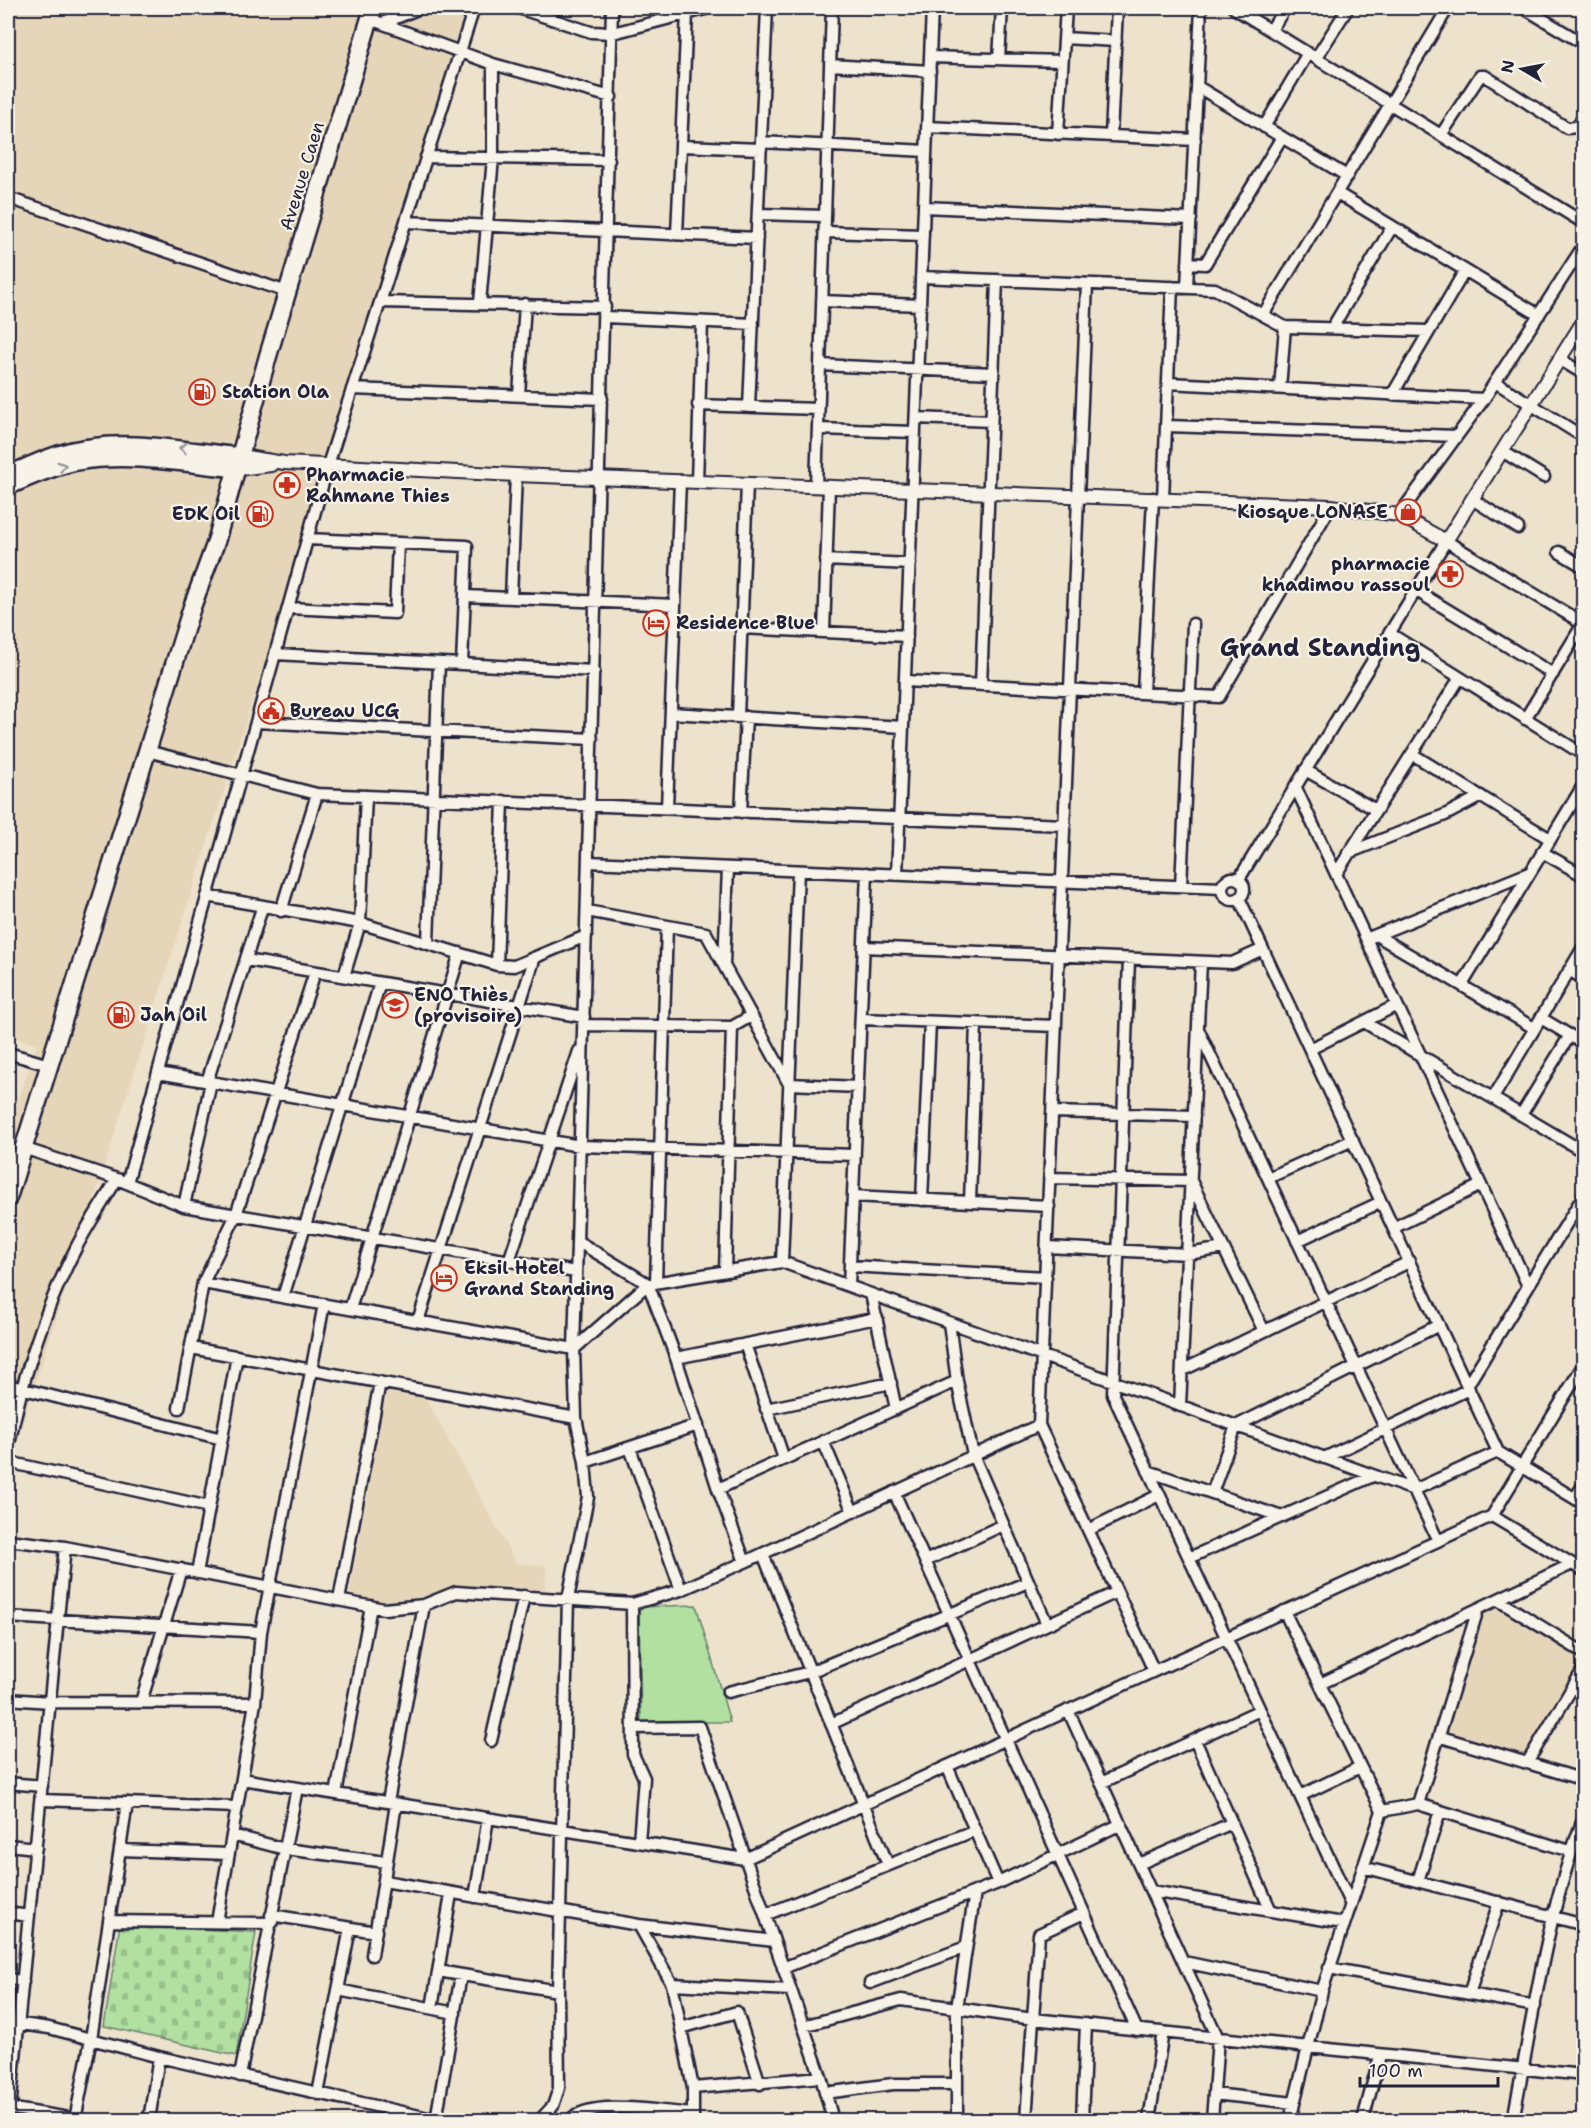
<svg xmlns="http://www.w3.org/2000/svg" width="1591" height="2128" font-family="'Shantell Sans',sans-serif">
	<style>
		.built { fill: #e6d6b9 }
		.grass { fill: #b1e0a0; stroke: #6a816e; stroke-width: 1.5 }
		.cemetery { fill: url(#cemetery-stones); stroke: #6a816e; stroke-width: 1.5 }
		.lines { fill: none; stroke-linecap: round; stroke-linejoin: round }
		.minor-casing { stroke: #22223b; stroke-width: 15 }
		.tertiary-casing { stroke: #22223b; stroke-width: 16 }
		.primary-casing { stroke: #22223b; stroke-width: 20 }
		.trunk-casing { stroke: #22223b; stroke-width: 21 }
		.minor { stroke: #f7f3e8; stroke-width: 10 }
		.tertiary { stroke: #f7f3e8; stroke-width: 12 }
		.primary { stroke: #f7f3e8; stroke-width: 15 }
		.trunk { stroke: #f7f3e8; stroke-width: 16 }
		.oneway { stroke: #97959a }
		.labels { text-anchor: middle; dominant-baseline: central; stroke-width: 4.5; stroke-linejoin: round; paint-order: stroke }
		.street-label { font-size: 18px; fill: #22223b; stroke: #f7f3e8 }
		.poi-label { font-size: 18px; font-weight: bold; fill: #22223b; stroke: #f7f3e8; text-anchor: start }
		.district-label { font-size: 24px; font-weight: bold; fill: #22223b; stroke: #f7f3e8 }
	</style>
	<defs>
		<pattern id="cemetery-stones" width="16" height="16" patternUnits="userSpaceOnUse" patternTransform="scale(1.5)"><rect width="16" height="16" fill="#b1e0a0"/><path d="M2 7V4a2 2 0 0 1 4 0v3zM10 15v-3a2 2 0 0 1 4 0v3z" fill="#98c08b"/></pattern>
	</defs>
	<rect width="100%" height="100%" fill="#ede2cc"/>
	<filter id="ink" filterUnits="userSpaceOnUse"><feTurbulence type="fractalNoise" baseFrequency=".0167" numOctaves="2"/><feDisplacementMap in="SourceGraphic" scale="12" xChannelSelector="R" yChannelSelector="G"/><feConvolveMatrix kernelMatrix="1 2 1 2 8 2 1 2 1" color-interpolation-filters="sRGB"/></filter>
	<g filter="url(#ink)">
		<path class="built" d="M8 8H473L8 1469V1131L37 1044 8 1036Z
			M386 1392 426 1399 516 1563 546 1566 545 1595 458 1586 445 1592 391 1603 349 1595Z
			M1499 1609 1582 1660 1524 1756 1448 1735 1484 1614Z"/>
		<path class="grass" d="M696 1605 730 1722H641L639 1607Z"/>
		<path class="cemetery" d="M120 1925 256 1932 236 2056 104 2026Z"/>
		<g class="lines">
			<g class="minor-casing">
				<path id="minor" d="M518 8 591 32 613 33 709 8
					M1234 8 1584 223
					M1524 8 1584 44
					M370 19 493 64 611 97
					M383 23 420 8
					M1271 30 1285 8
					M1064 38 1116 41
					M930 57 1062 61
					M1316 58 1348 8
					M999 59 1002 8
					M830 65 930 71
					M1198 87 1347 176
					M927 127 1195 140
					M1264 127 1308 53
					M1058 134 1066 8
					M1441 135 1480 76H1485L1567 128 1577 127 1584 116
					M1111 136 1117 8
					M761 142 926 151
					M681 146 761 149
					M426 157 609 160
					M1337 193 1539 315
					M8 198 287 292
					M924 207 1191 219
					M758 214 825 216
					M406 222 757 238
					M824 232 923 235
					M677 234 687 13
					M1188 263 1205 264 1282 137
					M921 277 1215 289 1285 327 1428 331
					M1087 284 1039 1425 1154 1671
					M1187 287 1201 8
					M822 301 920 305
					M380 302 605 307
					M480 303 493 158V64
					M1263 315 1448 8
					M605 317 753 324
					M1332 328 1392 227
					M1559 359 1584 374
					M820 365 993 373
					M1495 382 1577 433
					M1168 383 1484 399
					M1280 388 1285 327
					M352 389 602 399
					M519 395 525 304
					M1392 395 1464 272
					M698 405 818 409
					M749 407 767 8
					M916 418 991 421
					M1167 426 1457 436
					M818 429 915 432
					M1502 451 1544 477
					M697 482 702 322
					M816 486 832 8
					M1163 498 1172 287
					M1472 499 1518 528
					M1399 515 1484 399 1584 245
					M307 539 467 546 462 664
					M1559 552 1584 567
					M826 560 910 564
					M1415 590 1553 674
					M465 596 675 605
					M511 598 516 475
					M288 608 395 613 398 543
					M1576 620 1584 607
					M741 628 907 636
					M824 632 829 487
					M1389 633 1584 755
					M275 654 594 671
					M905 681 1219 697 1331 506
					M981 685 997 280
					M1143 693 1153 498
					M671 713 903 727
					M738 717 747 484
					M1525 719 1583 624
					M256 722 592 739
					M147 751 317 794 1065 825
					M1412 754 1550 839
					M1305 770 1376 810
					M1295 786 1528 1286
					M667 808 680 481
					M741 812 746 717
					M1542 852 1584 876
					M1348 853 1445 815 1481 796
					M588 862 1222 888
					M1336 874 1459 679
					M897 875 932 8
					M1222 889a11 11 0 1 1 22 0a11 11 0 1 1-22 0Z
					M1239 879 1446 541 1584 624
					M1181 886 1193 624
					M207 896 360 923 497 965 514 966 586 936
					M1239 898 1498 1452 1584 1504
					M281 911 317 794
					M587 911 706 933 789 1084 858 1087
					M1376 935 1534 1028
					M1371 937 1529 873
					M428 942 439 663
					M864 947 1232 963 1263 949
					M1129 959 1113 1395 1350 1903
					M246 960 584 1017
					M724 964 728 868
					M497 965 503 801
					M1569 970 1584 979
					M344 976 360 923 366 796
					M1462 985 1584 784
					M1541 1018 1584 1044
					M861 1019 1056 1026
					M1364 1022 1584 1152
					M584 1025 732 1027 751 1016
					M1198 1029 1438 1541
					M1310 1049 1397 1005
					M8 1053 49 1065
					M158 1073 580 1146 855 1155
					M207 1082 262 908
					M1493 1098 1584 946
					M1053 1112 1194 1116
					M1521 1115 1570 1035
					M23 1148 117 1179 184 1206 576 1272
					M1050 1178 1191 1181 1264 1331
					M1268 1178 1353 1140
					M127 1183 328 465 474 8
					M853 1196 1049 1206
					M922 1200 930 1022
					M970 1202 976 1023
					M184 1206 211 1082
					M1393 1228 1481 1185
					M577 1241 648 1284 676 1358 718 1489 745 1562
					M1297 1241 1381 1202
					M1047 1247 1188 1254 1224 1248
					M509 1261 579 1051
					M782 1262 798 871
					M850 1266 1046 1277
					M725 1271 732 1027
					M203 1283 574 1349
					M656 1283 667 926
					M849 1286 867 873
					M871 1294 896 1409
					M283 1297 380 983
					M350 1309 460 953
					M418 1321 534 960
					M949 1323 957 1381 973 1455 1047 1624
					M745 1344 784 1459
					M191 1348 576 1418
					M574 1349 648 1284 782 1262 1414 1490 1498 1452
					M676 1358 877 1318
					M1183 1370 1409 1262
					M8 1385 222 1439
					M1467 1386 1584 1195
					M1180 1406 1201 962
					M179 1408 203 1283 236 1215 315 972
					M766 1409 891 1383
					M823 1441 853 1512
					M630 1448 681 1590
					M8 1449C22 1379 44 1309 77 1246 89 1223 104 1201 117 1179
					M1324 1458 1469 1389
					M8 1462 209 1507
					M585 1462 698 1425
					M1148 1471 1282 1517
					M718 1489 957 1381
					M894 1492 1137 2030
					M1212 1493 1236 1426 1439 1325
					M1575 1498 1584 1484
					M1492 1516 1584 1571
					M1088 1530 1159 1495
					M8 1540 65 1547 384 1609 424 1605 456 1592 632 1604 681 1590 745 1562 1039 1425
					M763 1554 888 1865
					M1189 1558 1373 1476
					M925 1561 1003 1525
					M197 1573 237 1356
					M339 1600 380 1382
					M1498 1600 1584 1653
					M632 1604 633 1754 644 1778 639 1842
					M1284 1611 1382 1811 1322 1991 1290 2120
					M8 1617 261 1632
					M1320 1684 1572 1564
					M728 1692 810 1672 1028 1582
					M8 1699 50 1702 255 1703
					M141 1702 181 1569
					M1068 1710 1218 2038 1212 2120
					M831 1724 1117 1592
					M633 1728 700 1727 821 2077 833 2120
					M1441 1737 1584 1780
					M1195 1740 1271 1911
					M491 1741 524 1596
					M1527 1763 1584 1668
					M947 1766 998 1883
					M242 1779 745 1859 1492 1516 1584 1364
					M8 1783 42 1786
					M1101 1783 1260 1710
					M336 1794 371 1606
					M1300 1796 1360 1767
					M41 1800 237 1807
					M388 1802 424 1605
					M1418 1804 1478 1609
					M1382 1811 1418 1804 1570 1851
					M232 1835 285 1849 386 1862
					M8 1845 36 1848
					M121 1850 229 1854
					M1139 1864 1232 1823
					M1363 1867 1584 1925
					M384 1881 639 1925 774 1941
					M1418 1881 1440 1811
					M1151 1891 1343 1923
					M475 1897 488 1818
					M8 1913 29 1916
					M271 1915 376 1932
					M765 1915 973 1831
					M111 1921 272 1923
					M217 1922 255 1703 261 1632 324 1304
					M639 1925 672 1984 693 2088V2120
					M372 1955 396 1804
					M1184 1962 1322 1991
					M783 1968 998 1883 1121 1824
					M1329 1968 1535 2006
					M438 1971 558 1991
					M8 1978 23 1982
					M870 1983 966 1947
					M672 1984 791 1990
					M338 1990 455 2013
					M1469 1994 1499 1902
					M432 2008 451 1894
					M8 2022 49 2028 159 2057 437 2120
					M803 2026 901 2000 1033 2019 1584 2075
					M681 2028 737 2012 760 2084
					M240 2076 297 1788
					M693 2088 821 2077
					M825 2093 893 2084H957
					M318 2094 350 1928
					M1214 2094 1294 2103
					M8 2108 75 2119
					M10 2109 65 1547
					M75 2120 91 2039 127 1803
					M149 2120 159 2057
					M436 2120 461 1975
					M540 2120 553 2106 559 2088 558 1991 568 1599 588 1497 585 1462 576 1418 574 1349 612 8
					M570 2120C591 2098 663 2112 693 2114
					M957 2120V2008L975 1892
					M1026 2120 1039 1934 1084 1913
					M1082 2120 1086 2024
					M1149 2120 1163 2032
					M1363 2120 1380 2056
					M1513 2120C1533 2019 1546 1914 1584 1817"/>
			</g>
			<g class="tertiary-casing">
				<path id="tertiary" d="M241 456 284 463 516 475 1331 506 1399 515 1446 541 1584 320
					M238 469 271 465"/>
			</g>
			<g class="primary-casing">
				<path id="primary" d="M8 475C29 465 49 456 72 450 128 437 186 451 241 456
					M8 487C30 477 53 467 77 462 132 453 183 464 238 469"/>
			</g>
			<g class="trunk-casing">
				<path id="trunk" d="M8 1198 192 607 216 542 268 356 373 8"/>
			</g>
			<use href="#minor" class="minor"/>
			<use href="#tertiary" class="tertiary"/>
			<use href="#primary" class="primary"/>
			<use href="#trunk" class="trunk"/>
		</g>
		<defs><path id="oneway-chevron" d="M-2-3.5L2.5 0L-2 3.5" fill="none" stroke-width="1.6" stroke-linecap="round" stroke-linejoin="round" transform="scale(1.5)"/></defs>
		<g class="oneway">
			<use href="#oneway-chevron" transform="translate(183 448) rotate(-175)"/>
			<use href="#oneway-chevron" transform="translate(62 466) rotate(-16)"/>
		</g>
	</g>
	<defs>
		<g id="fuel-ring" transform="scale(1.35)"><circle r="9.5" fill="#f7f3e8" stroke="#c8321e" stroke-width="1.5"/><path d="M-5.5-6h7V0h2V4h1.3V-2.5L3-4.5l.8-.8L6-3V5H2.5V1h-1V6h-7ZM-4.2-4.7v3.2H.2V-4.7Z" fill="#c8321e"/></g>
		<g id="pharmacy-ring" transform="scale(1.35)"><circle r="9.5" fill="#f7f3e8" stroke="#c8321e" stroke-width="1.5"/><path d="M-2-6h4v4h4v4h-4v4h-4v-4h-4v-4h4Z" fill="#c8321e"/></g>
		<g id="shop-ring" transform="scale(1.35)"><circle r="9.5" fill="#f7f3e8" stroke="#c8321e" stroke-width="1.5"/><path d="M-5-2.5h2.3a2.7 3.5 0 0 1 5.4 0H5L5.5 6h-11ZM-1.5-2.5h3a1.5 2.3 0 0 0-3 0Z" fill="#c8321e"/></g>
		<g id="hotel-ring" transform="scale(1.35)"><circle r="9.5" fill="#f7f3e8" stroke="#c8321e" stroke-width="1.5"/><path d="M-6-4.5h1.5V1H6V5H4.5V3h-9V5H-6ZM-4 0a1.8 1.8 0 1 1 3.6 0ZM.5 0V-2.5h3Q6-2.5 6 0Z" fill="#c8321e"/></g>
		<g id="civic-ring" transform="scale(1.35)"><circle r="9.5" fill="#f7f3e8" stroke="#c8321e" stroke-width="1.5"/><path d="M-.6-6.5H3V-4.5H.6V-3L4-1V1h2V6H-6V1h2V-1L-.6-3ZM-1.2 2.5V6h2.4V2.5Z" fill="#c8321e"/></g>
		<g id="university-ring" transform="scale(1.35)"><circle r="9.5" fill="#f7f3e8" stroke="#c8321e" stroke-width="1.5"/><path d="M0-5L7-2L0 1L-7-2ZM-4 1L0 2.5L4 1V4Q0 6-4 4Z" fill="#c8321e"/></g>
	</defs>
	<g fill-rule="evenodd">
		<use href="#fuel-ring" x="202" y="392"/>
		<use href="#pharmacy-ring" x="287" y="485"/>
		<use href="#shop-ring" x="1408" y="512"/>
		<use href="#fuel-ring" x="260" y="514"/>
		<use href="#pharmacy-ring" x="1450" y="574"/>
		<use href="#hotel-ring" x="656" y="623"/>
		<use href="#civic-ring" x="271" y="711"/>
		<use href="#university-ring" x="395" y="1005"/>
		<use href="#fuel-ring" x="121" y="1015"/>
		<use href="#hotel-ring" x="444" y="1278"/>
	</g>
	<g class="labels">
		<g class="street-label">
			<text transform="translate(302 176) rotate(-73)">Avenue Caen</text>
		</g>
		<g class="poi-label">
			<text x="222" y="392">Station Ola</text>
			<text x="306" y="475">Pharmacie<tspan x="306" dy="21">Rahmane Thies</tspan></text>
			<text x="1388" y="512" text-anchor="end">Kiosque LONASE</text>
			<text x="240" y="514" text-anchor="end">EDK Oil</text>
			<text x="1430" y="564" text-anchor="end">pharmacie<tspan x="1430" dy="21">khadimou rassoul</tspan></text>
			<text x="676" y="623">Residence Blue</text>
			<text x="290" y="711">Bureau UCG</text>
			<text x="414" y="995">ENO Thiès<tspan x="414" dy="21">(provisoire)</tspan></text>
			<text x="140" y="1015">Jah Oil</text>
			<text x="464" y="1268">Eksil Hotel<tspan x="464" dy="21">Grand Standing</tspan></text>
		</g>
		<g class="district-label">
			<text x="1320" y="648">Grand Standing</text>
		</g>
	</g>
	<rect width="1591" height="2128" fill="none" stroke="#f7f3e8" stroke-width="30"/>
	<rect x="15" y="15" width="1561" height="2098" fill="none" stroke="#22223b" stroke-width="2" filter="url(#ink)"/>
	<g transform="translate(1522 69) rotate(280)" stroke="#f7f3e8" stroke-width="4.5" paint-order="stroke">
	<path d="M0-4.5L10 22L0 15L-10 22Z" fill="#22223b"/>
	<text y="-9" font-size="16" font-weight="bold" text-anchor="middle" fill="#22223b">N</text>
	</g>
	<path d="M1360 2077v9h138v-9" fill="none" stroke="#22223b" stroke-width="3"/>
	<text x="1369" y="2077" font-size="18" fill="#22223b" stroke="#f7f3e8" stroke-width="4.5" paint-order="stroke">100 m</text>
</svg>
